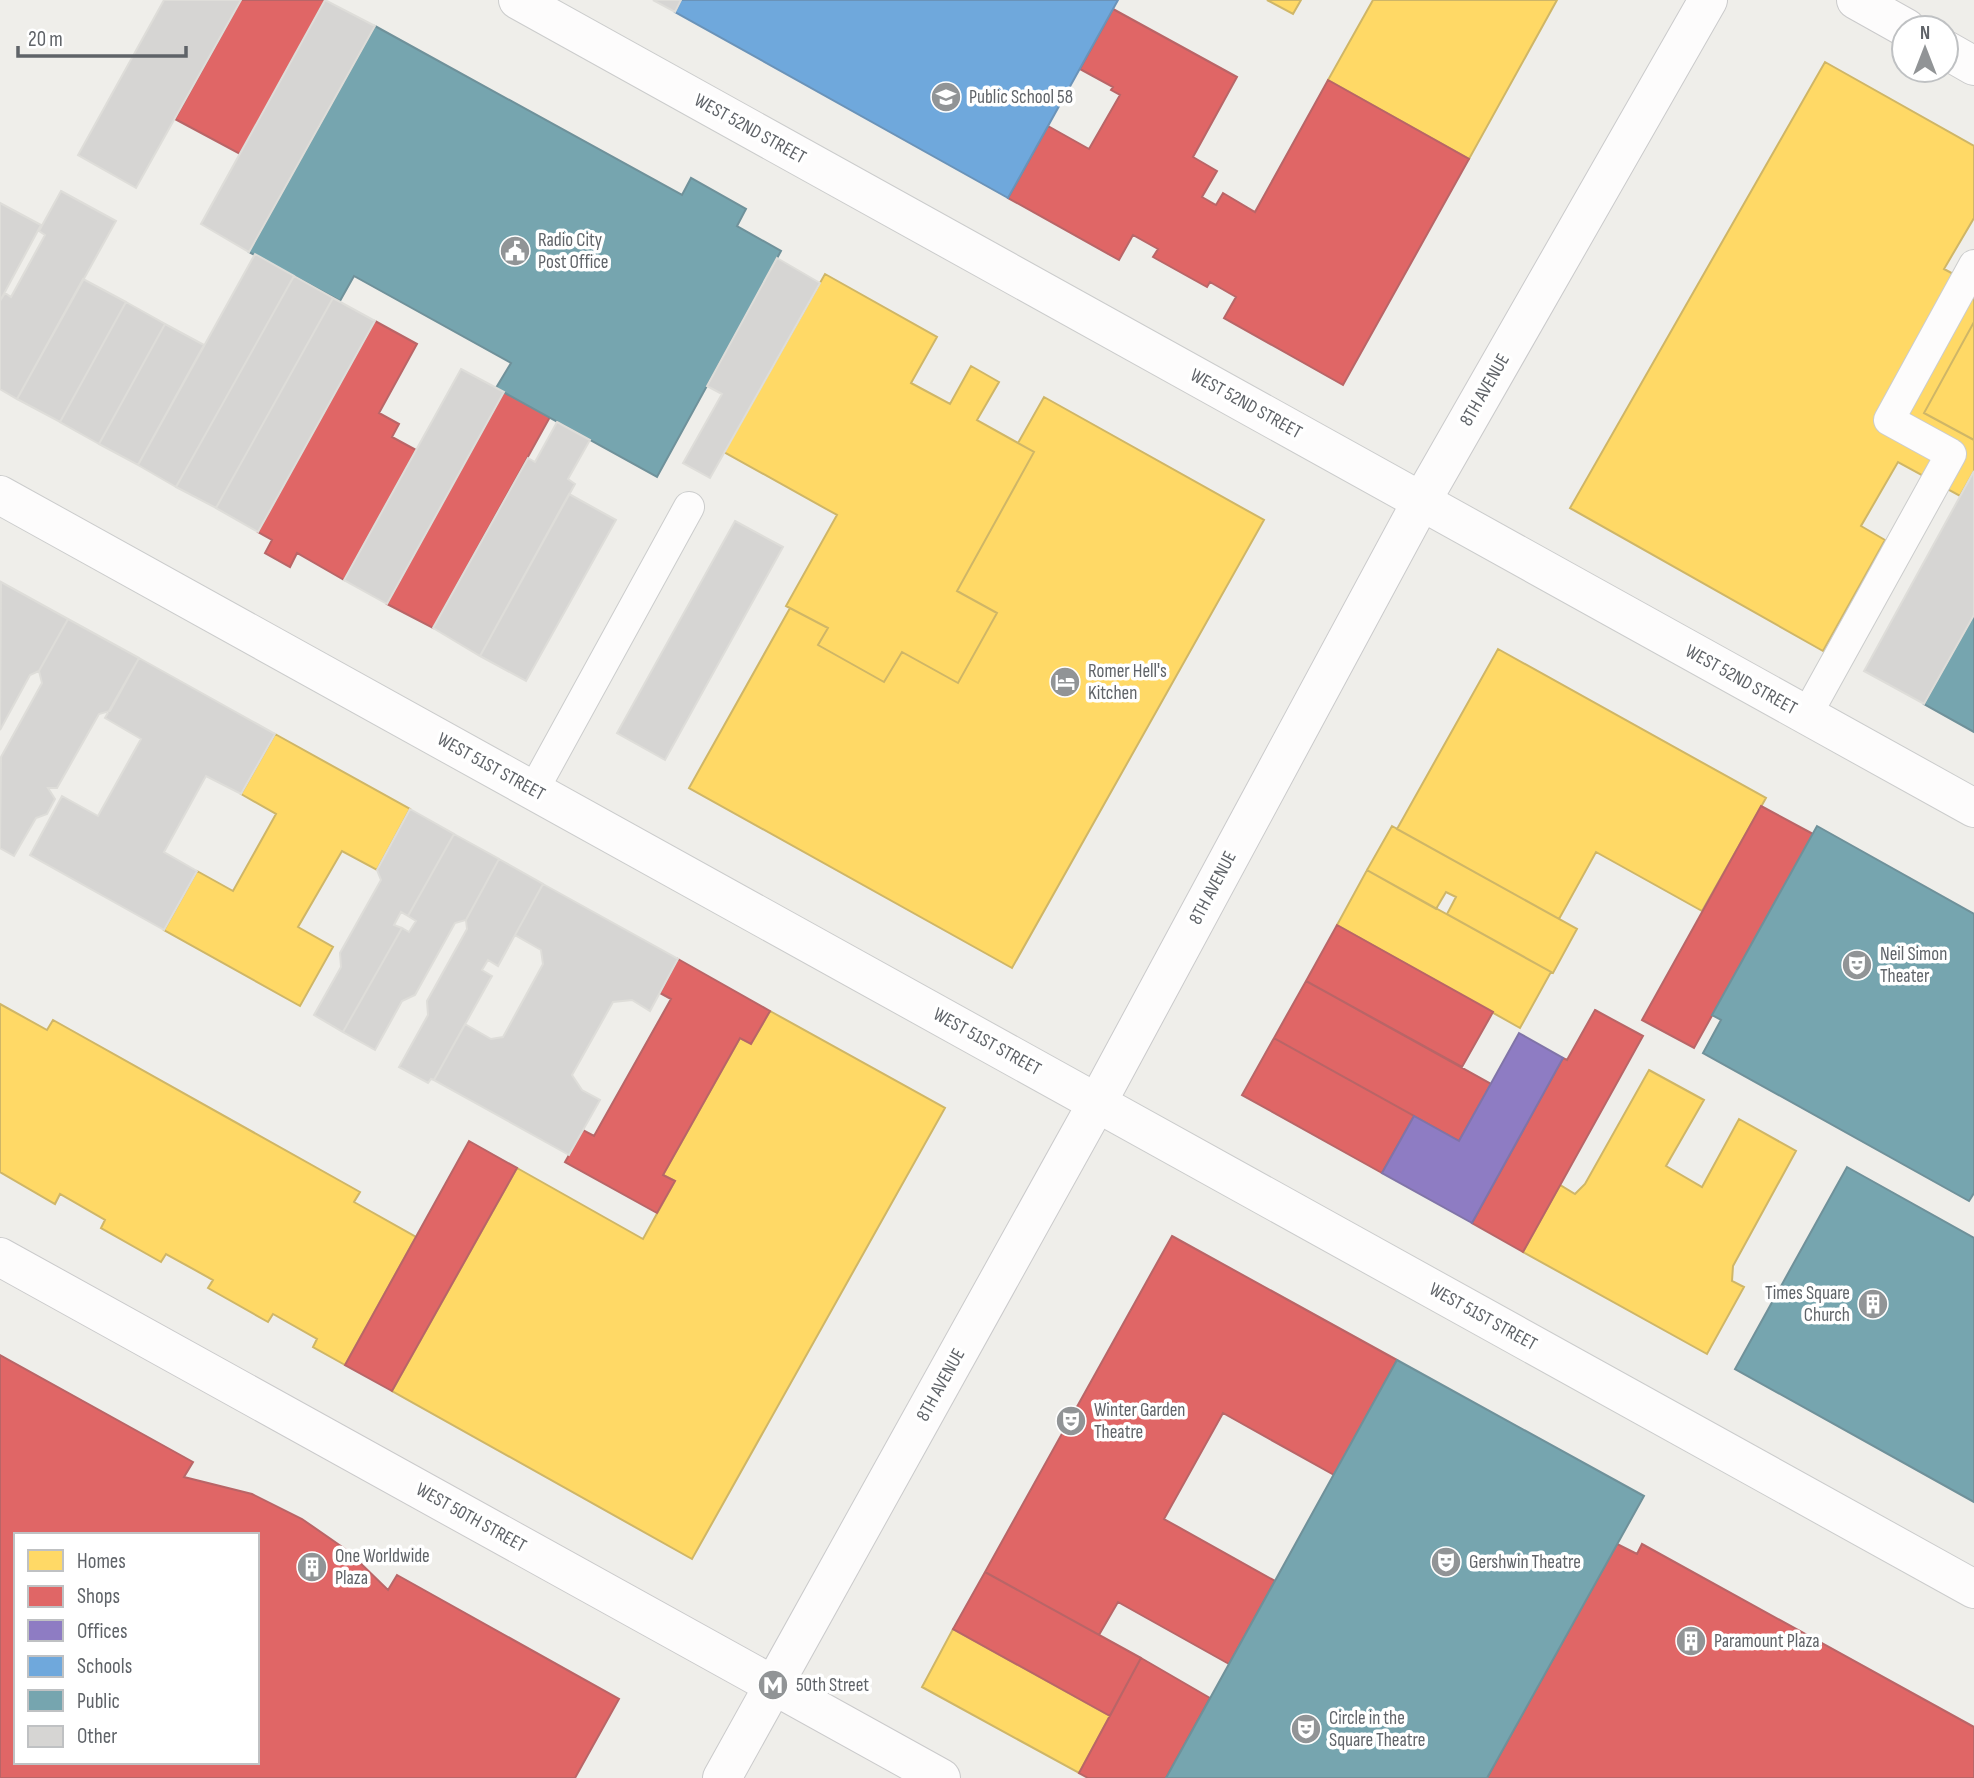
<svg xmlns="http://www.w3.org/2000/svg" width="1974" height="1778" font-family="'Sofia Sans Condensed',sans-serif">
	<style>
		.homes { fill: #ffd966; stroke: #cfb667; stroke-width: 2 }
		.shops { fill: #e06666; stroke: #b96567; stroke-width: 2; fill-rule: evenodd }
		.offices { fill: #8e7cc3; stroke: #8074a8; stroke-width: 2 }
		.schools { fill: #6fa8dc; stroke: #6a93b9; stroke-width: 2 }
		.public { fill: #76a5af; stroke: #6f919a; stroke-width: 2 }
		.building { fill: #d6d5d3; stroke: #deddd9; stroke-width: 2 }
		.lines { fill: none; stroke-linecap: round; stroke-linejoin: round }
		.lane-casing { stroke: #cbcccc; stroke-width: 32 }
		.street-casing { stroke: #cbcccc; stroke-width: 40 }
		.secondary-casing { stroke: #cacacb; stroke-width: 40 }
		.lane { stroke: #fdfcfc; stroke-width: 30 }
		.street { stroke: #fdfcfc; stroke-width: 38 }
		.secondary { stroke: #fdfcfc; stroke-width: 38 }
		.labels { text-anchor: middle; dominant-baseline: central; stroke-width: 7; stroke-linejoin: round; paint-order: stroke }
		.poi-label { font-size: 19px; fill: #5f6368; stroke: #fff; text-anchor: start }
		.street-label { font-size: 19px; fill: #5f6368; stroke: #fff }
	</style>
	<rect width="100%" height="100%" fill="#efeeea"/>
	<path class="homes" d="M1267 0H1301L1293 14Z
		M1373 0H1557L1469 159 1328 80Z
		M1825 62 1974 146V218L1944 269 1974 285V322L1924 413 1974 440V471L1960 496 1898 462 1861 526 1885 540 1823 651 1570 508Z
		M825 274 937 337 911 383 950 404 971 366 999 382 977 420 1034 452 957 591 997 613 958 683 902 652 884 682 818 645 828 628 786 606 837 515 724 452Z
		M1974 322V440L1924 413Z
		M1044 397 1264 520 1012 968 689 788 790 608 828 628 818 645 884 682 902 652 958 683 997 613 957 591 1034 452 1018 443Z
		M1498 649 1766 798 1702 911 1596 852 1559 919 1397 829Z
		M275 734 410 809 377 870 342 851 298 927 333 947 300 1006 164 930 197 871 233 891 276 814 241 794Z
		M1392 826 1577 929 1553 973 1447 914 1456 897 1446 892 1436 909 1367 870Z
		M1367 870 1551 972 1520 1028 1337 925Z
		M0 1004 47 1030 53 1020 360 1192 354 1202 416 1237 345 1365 313 1347 317 1339 273 1314 268 1322 208 1288 213 1280 166 1254 161 1262 101 1228 105 1220 60 1194 55 1204 0 1172Z
		M770 1011 945 1108 692 1559 392 1391 517 1168 643 1239 675 1181 663 1175 740 1038 751 1044Z
		M1649 1070 1704 1100 1666 1166 1702 1187 1739 1119 1796 1151 1733 1266 1732 1281 1744 1287 1707 1354 1523 1252 1560 1185 1575 1194 1585 1184Z
		M953 1629 1110 1716 1079 1773 922 1687Z"/>
	<path class="shops" d="M241 0H325L240 154 175 119Z
		M1113 9 1237 77 1193 157 1217 171 1202 197 1216 205 1223 193 1255 212 1328 80 1469 159 1343 385 1224 318 1236 297 1210 282 1207 287 1153 257 1158 249 1133 235 1119 260 1008 198 1048 126 1089 149 1120 95 1111 90 1113 87 1080 69Z
		M375 321 417 344 379 413 399 424 392 437 416 450 344 580 297 553 290 567 265 553 272 540 258 532Z
		M504 392 550 417 433 628 387 604Z
		M1761 806 1813 834 1694 1048 1642 1020Z
		M1337 925 1493 1012 1462 1067 1306 981Z
		M678 959 770 1011 751 1044 740 1038 663 1175 675 1181 657 1213 565 1162 583 1130 594 1136 671 999 660 993Z
		M1306 981 1491 1084 1459 1141 1274 1038Z
		M1595 1010 1643 1036 1523 1252 1472 1223 1563 1058 1567 1060Z
		M1274 1038 1414 1116 1382 1173 1242 1095Z
		M469 1141 517 1168 392 1391 345 1365Z
		M1172 1236 1397 1360 1334 1475 1223 1413 1164 1519 1275 1581 1229 1664 1118 1602 1099 1635 985 1572Z
		M0 1355 193 1462 184 1477 252 1494 302 1519 348 1551 388 1590 397 1575 619 1699 575 1778H0ZM16 1535H257V1762H16Z
		M1617 1544 1637 1554 1642 1544 1974 1727V1778H1487Z
		M985 1572 1141 1658 1110 1716 953 1629Z
		M1141 1658 1210 1698 1166 1778H1088L1079 1773Z"/>
	<path class="offices" d="M1519 1033 1563 1058 1472 1223 1382 1173 1414 1116 1459 1141Z"/>
	<path class="schools" d="M681 0H1118L1008 198 675 12Z"/>
	<path class="public" d="M375 26 682 195 691 178 746 209 737 226 781 251 657 477 496 388 511 363 354 276 340 301 249 252Z
		M1974 615V732L1924 704Z
		M1817 826 1974 914V1193L1969 1201 1703 1053 1721 1020 1712 1015Z
		M1847 1167 1974 1238V1502L1735 1369Z
		M1397 1360 1644 1496 1487 1778H1166Z"/>
	<path class="building" d="M164 0H241L136 188 78 155Z
		M325 0 375 26 249 252 201 224Z
		M653 0H681L675 12Z
		M61 191 116 221 17 399 0 389V301L5 293 11 297 45 235 39 231Z
		M0 203 41 225 0 301Z
		M255 254 294 276 176 487 138 465Z
		M777 258 820 283 710 478 683 463 722 394 707 386Z
		M294 276 333 298 216 508 176 487Z
		M83 279 126 302 60 422 17 399Z
		M333 298 375 321 258 532 216 508Z
		M126 302 165 324 99 444 60 422Z
		M165 324 204 345 138 465 99 444Z
		M461 369 504 392 387 604 344 580Z
		M557 422 590 440 568 479 575 484 480 656 433 628 528 458 535 462Z
		M1974 471V615L1924 704 1864 671Z
		M569 494 616 520 526 681 480 656Z
		M735 521 783 547 665 760 617 733Z
		M1 582 68 619 39 671 30 675 0 730Z
		M68 619 139 658 110 711 99 714 57 788H48L55 799 47 814 36 818 14 856 0 848 1 757 42 683 39 671Z
		M139 658 275 734 241 794 206 776 164 852 197 871 164 930 30 855 62 796 98 816 141 739 105 718Z
		M410 809 454 834 408 916 401 912 394 925 402 928 343 1032 314 1015 341 967 340 953 381 880 377 870Z
		M454 834 499 859 466 920 455 923 415 995 402 1001 375 1050 343 1032 402 928 409 932 416 921 408 916Z
		M499 859 543 884 498 966 488 960 482 970 492 976 434 1080 431 1079 428 1083 399 1067 428 1015 427 1001 467 929 466 920Z
		M543 884 678 959 650 1011 632 1000 613 1002 572 1075 582 1090 600 1100 569 1155 434 1080 465 1024 491 1039 503 1037 543 964 541 950 515 935Z"/>
	<g class="lines">
		<g class="lane-casing">
			<path id="lane" d="M1806 716 1951 454 1889 420 1974 265
				M533 791 689 507"/>
		</g>
		<g class="street-casing">
			<path id="street" d="M518 0 1974 808
				M0 495 1974 1589"/>
		</g>
		<g class="secondary-casing">
			<path id="secondary" d="M1856 0 1906 28
				M1946 50 1974 66
				M0 1257 941 1778
				M722 1778 1097 1103 1421 502 1708 0"/>
		</g>
		<use href="#lane" class="lane"/>
		<use href="#street" class="street"/>
		<use href="#secondary" class="secondary"/>
	</g>
	<defs>
		<g id="school-disc" transform="scale(1.575)"><circle r="9.5" fill="#919496" stroke="#fff"/><path d="M0-5L7-2L0 1L-7-2ZM-4 1L0 2.5L4 1V4Q0 6-4 4Z" fill="#fff"/></g>
		<g id="civic-disc" transform="scale(1.575)"><circle r="9.5" fill="#919496" stroke="#fff"/><path d="M-.6-6.5H3V-4.5H.6V-3L4-1V1h2V6H-6V1h2V-1L-.6-3ZM-1.2 2.5V6h2.4V2.5Z" fill="#fff"/></g>
		<g id="hotel-disc" transform="scale(1.575)"><circle r="9.5" fill="#919496" stroke="#fff"/><path d="M-6-4.5h1.5V1H6V5H4.5V3h-9V5H-6ZM-4 0a1.8 1.8 0 1 1 3.6 0ZM.5 0V-2.5h3Q6-2.5 6 0Z" fill="#fff"/></g>
		<g id="theatre-disc" transform="scale(1.575)"><circle r="9.5" fill="#919496" stroke="#fff"/><path d="M-5-5.5Q0-4 5-5.5V0Q5 5 0 6Q-5 5-5 0ZM-3.3-2.5H-1v1.5H-3.3ZM1-2.5H3.3v1.5H1ZM-2.8 1Q0 5.5 2.8 1Z" fill="#fff"/></g>
		<g id="building-disc" transform="scale(1.575)"><circle r="9.5" fill="#919496" stroke="#fff"/><path d="M-4-6H4V6H1V3H-1V6H-4ZM-2.5-4.3h1.7v1.8h-1.7ZM.8-4.3h1.7v1.8H.8ZM-2.5-1h1.7V.8h-1.7ZM.8-1h1.7V.8H.8Z" fill="#fff"/></g>
		<g id="metro-disc" transform="scale(1.575)"><circle r="9.5" fill="#919496" stroke="#fff"/><path d="M-5.5 5V-5H-3L0 0L3-5H5.5V5H3V-.5L0 4L-3-.5V5Z" fill="#fff"/></g>
	</defs>
	<g fill-rule="evenodd">
		<use href="#school-disc" x="946" y="97"/>
		<use href="#civic-disc" x="515" y="251"/>
		<use href="#hotel-disc" x="1065" y="682"/>
		<use href="#theatre-disc" x="1857" y="965"/>
		<use href="#building-disc" x="1873" y="1304"/>
		<use href="#theatre-disc" x="1071" y="1421"/>
		<use href="#theatre-disc" x="1446" y="1562"/>
		<use href="#building-disc" x="312" y="1567"/>
		<use href="#building-disc" x="1691" y="1641"/>
		<use href="#metro-disc" x="773" y="1685"/>
		<use href="#theatre-disc" x="1306" y="1729"/>
	</g>
	<g class="labels">
		<g class="poi-label">
			<text x="969" y="97">Public School 58</text>
			<text x="538" y="240">Radio City<tspan x="538" dy="22">Post Office</tspan></text>
			<text x="1088" y="671">Romer Hell's<tspan x="1088" dy="22">Kitchen</tspan></text>
			<text x="1880" y="954">Neil Simon<tspan x="1880" dy="22">Theater</tspan></text>
			<text x="1850" y="1293" text-anchor="end">Times Square<tspan x="1850" dy="22">Church</tspan></text>
			<text x="1094" y="1410">Winter Garden<tspan x="1094" dy="22">Theatre</tspan></text>
			<text x="335" y="1556">One Worldwide<tspan x="335" dy="22">Plaza</tspan></text>
			<text x="1469" y="1562">Gershwin Theatre</text>
			<text x="1714" y="1641">Paramount Plaza</text>
			<text x="796" y="1685">50th Street</text>
			<text x="1329" y="1718">Circle in the<tspan x="1329" dy="22">Square Theatre</tspan></text>
		</g>
		<g class="street-label">
			<text transform="translate(750 129) rotate(29)">WEST 52ND STREET</text>
			<text transform="translate(1485 390) rotate(-60)">8TH AVENUE</text>
			<text transform="translate(1246 404) rotate(29)">WEST 52ND STREET</text>
			<text transform="translate(1741 680) rotate(29)">WEST 52ND STREET</text>
			<text transform="translate(491 767) rotate(29)">WEST 51ST STREET</text>
			<text transform="translate(1213 888) rotate(-62)">8TH AVENUE</text>
			<text transform="translate(987 1042) rotate(29)">WEST 51ST STREET</text>
			<text transform="translate(1483 1317) rotate(29)">WEST 51ST STREET</text>
			<text transform="translate(941 1385) rotate(-61)">8TH AVENUE</text>
			<text transform="translate(471 1518) rotate(29)">WEST 50TH STREET</text>
		</g>
	</g>
	<rect x="14" y="1533" width="245" height="231" fill="#ffffff" stroke="#bfc1c3" stroke-width="2"/>
	<rect x="28" y="1550" width="35" height="21" fill="#ffd966" stroke="#bfc1c3" stroke-width="2"/>
	<text x="77" y="1568" font-size="21" fill="#5f6368">Homes</text>
	<rect x="28" y="1586" width="35" height="21" fill="#e06666" stroke="#bfc1c3" stroke-width="2"/>
	<text x="77" y="1603" font-size="21" fill="#5f6368">Shops</text>
	<rect x="28" y="1620" width="35" height="21" fill="#8e7cc3" stroke="#bfc1c3" stroke-width="2"/>
	<text x="77" y="1638" font-size="21" fill="#5f6368">Offices</text>
	<rect x="28" y="1656" width="35" height="21" fill="#6fa8dc" stroke="#bfc1c3" stroke-width="2"/>
	<text x="77" y="1673" font-size="21" fill="#5f6368">Schools</text>
	<rect x="28" y="1690" width="35" height="21" fill="#76a5af" stroke="#bfc1c3" stroke-width="2"/>
	<text x="77" y="1708" font-size="21" fill="#5f6368">Public</text>
	<rect x="28" y="1726" width="35" height="21" fill="#d6d5d3" stroke="#bfc1c3" stroke-width="2"/>
	<text x="77" y="1743" font-size="21" fill="#5f6368">Other</text>
	<g transform="translate(1925 49)"><circle r="33" fill="#ffffff" stroke="#bfc1c3" stroke-width="2"/>
	<path d="M0-5L12 26L0 18L-12 26Z" fill="#919496"/>
	<text y="-10" font-size="19" font-weight="bold" text-anchor="middle" fill="#5f6368">N</text>
	</g>
	<path d="M18 46v10h168v-10" fill="none" stroke="#5f6368" stroke-width="3.5"/>
	<text x="28" y="46" font-size="21" fill="#5f6368" stroke="#ffffff" stroke-width="5" paint-order="stroke">20 m</text>
</svg>
